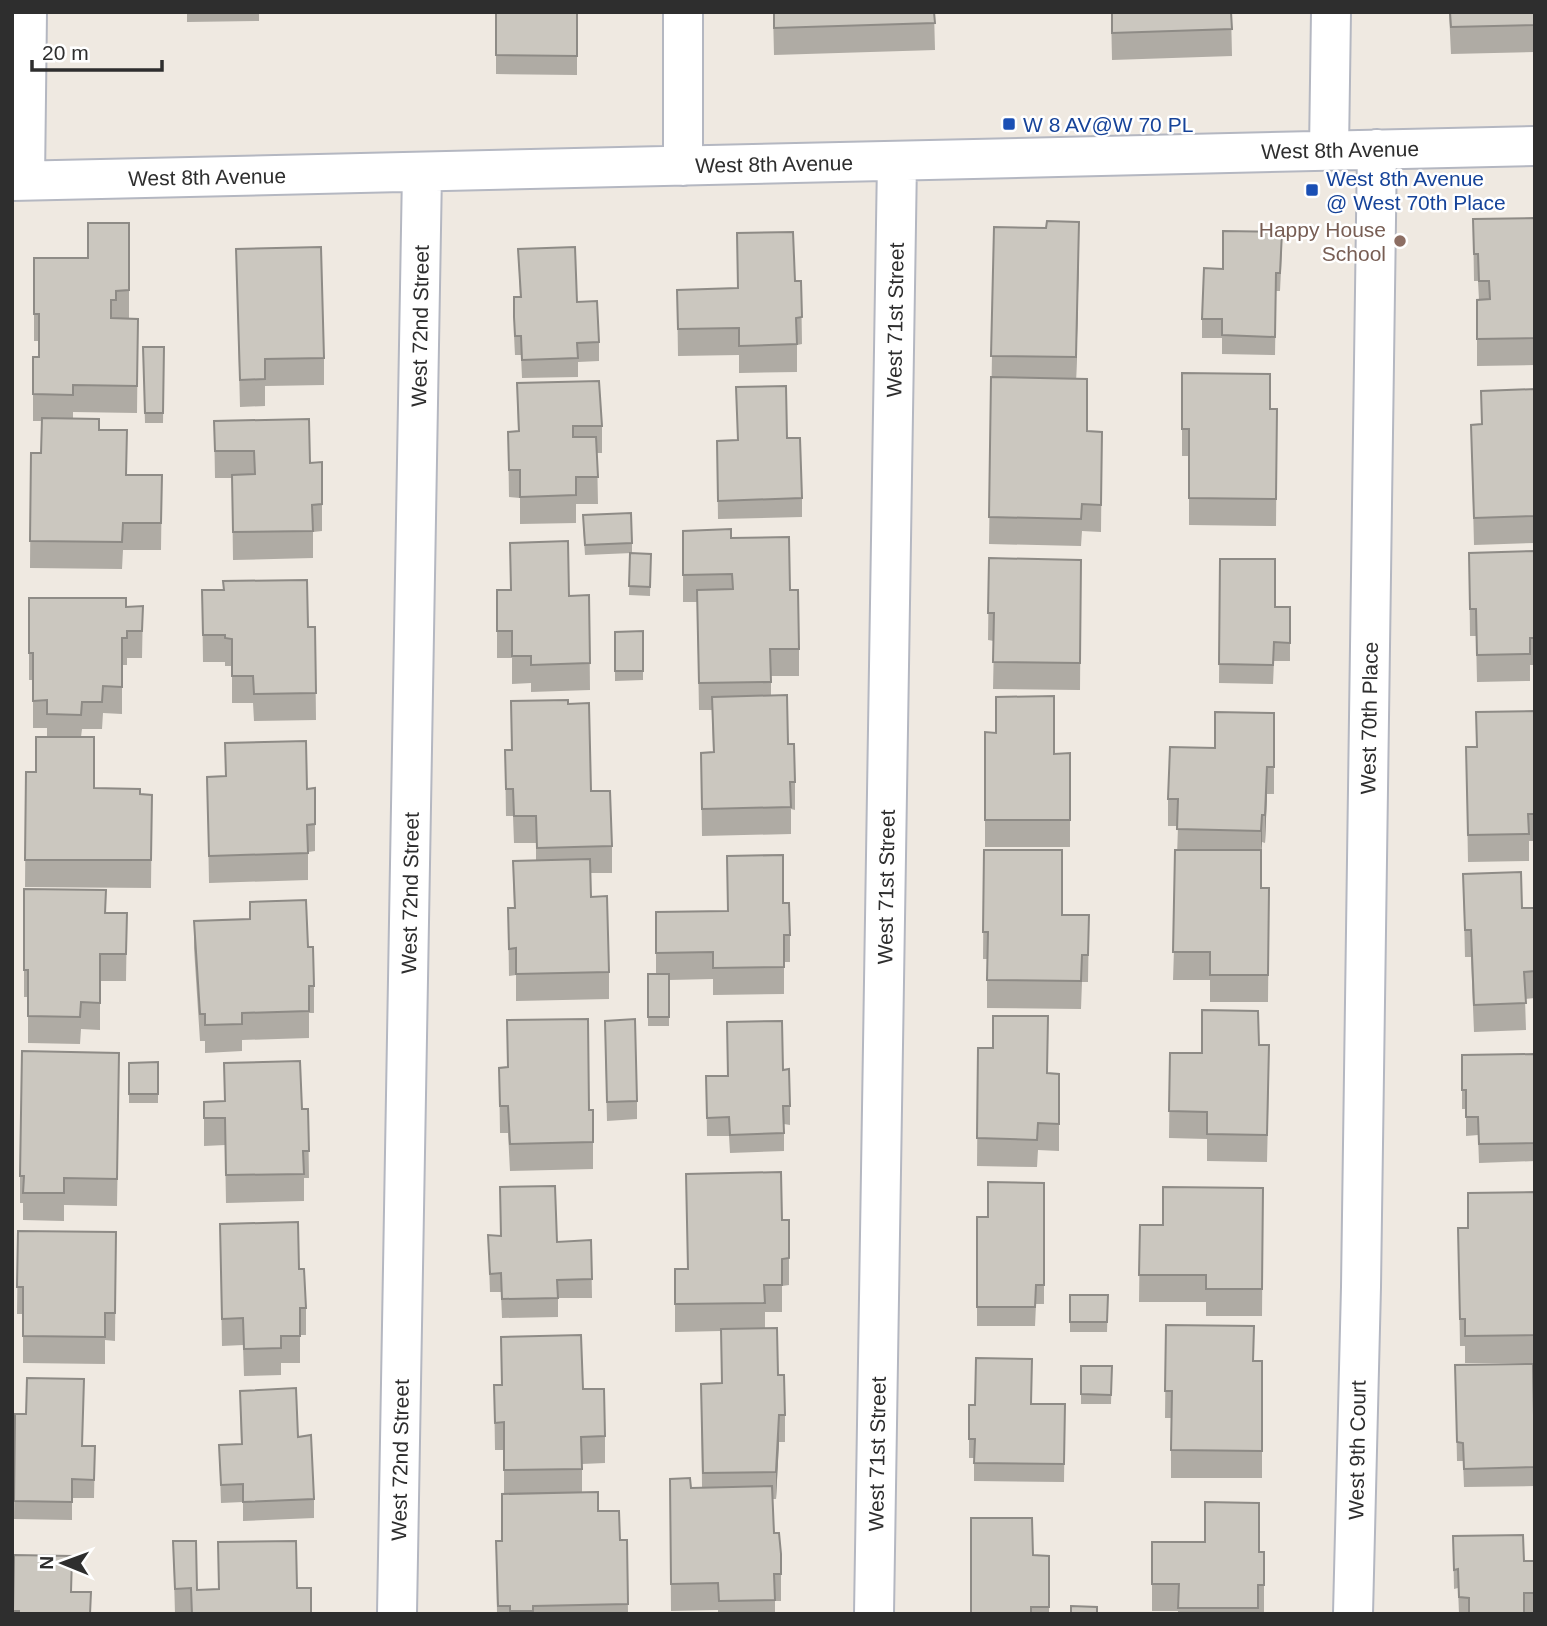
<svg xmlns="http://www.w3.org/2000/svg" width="1547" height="1626" font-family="Helvetica,sans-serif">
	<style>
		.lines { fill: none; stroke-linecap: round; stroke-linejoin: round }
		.minor-casing { stroke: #b4b7c1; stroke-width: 42 }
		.minor { stroke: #fff; stroke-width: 38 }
		.wall { fill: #afaba4 }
		.shaded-wall { fill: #8e8b86 }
		.building { fill: #cbc7bf; stroke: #8e8b86; stroke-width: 2 }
		.transit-dot { fill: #1a4fb4; stroke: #fff; stroke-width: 2.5 }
		.education-dot { fill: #8d6e63; stroke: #fff; stroke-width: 2.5 }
		.labels { text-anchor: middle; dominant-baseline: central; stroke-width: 5; stroke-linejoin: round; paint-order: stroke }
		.transit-label { font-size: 21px; fill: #164399; stroke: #fff; text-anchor: start }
		.street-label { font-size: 21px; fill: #2e2e2e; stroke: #fff }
		.education-label { font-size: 21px; fill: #785e54; stroke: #fff; text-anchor: end }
	</style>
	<rect width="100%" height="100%" fill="#efe9e1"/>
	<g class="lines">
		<g class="minor-casing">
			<path id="minor" d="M1329 150 1331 12
				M683 166V12
				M25 180 27 12
				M12 181 1535 146
				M397 1614 422 172
				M874 1614 897 161
				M1353 1614 1361 1287 1377 149"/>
		</g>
		<use href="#minor" class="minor"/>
	</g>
	<path class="wall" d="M187 12H259V21L187 22Z
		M496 12H577V75L496 74Z
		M773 12H934L935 50 774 55Z
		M1111 12H1231L1232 56 1112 60Z
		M1449 12H1535V52L1451 54Z
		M1535 218V365L1477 366V300H1479L1478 281H1474L1473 219Z
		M129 223V318H116L138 319 137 413 73 412V419L99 430 127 475H162L161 550H123L122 569 30 568 31 453H41L42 421H33V357H39V341H34V258H88Z
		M994 227 1079 249 1076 379 1087 431 1102 432 1101 532 1082 531 1081 546 989 544Z
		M737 233 795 281H801L802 344 797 345V372L739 373V355L678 356 677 290 737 288Z
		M236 249 324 358V385L265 386V406L240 407Z
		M518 249 577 302 599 342V361L578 362V377L522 378 521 355H515L514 335V297H520Z
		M1282 251 1280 291H1276L1275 355 1222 354V338H1202V319L1223 269Z
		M143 347H164L163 423H145Z
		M1182 373 1270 409H1277L1276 526 1189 525V456H1182Z
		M517 383 602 426V453H597L598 504H576V523L520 524V498L509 497 508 432 518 431Z
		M1535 389V543L1474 545 1471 425 1481 424V391Z
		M214 421 310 463 322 462V531L313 532V558L233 560 232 478H215Z
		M787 438 802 498V517L718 519 717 441Z
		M583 524 632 543V553L585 555Z
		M683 531 731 538 790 590 799 649V676H771V696L788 744 795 782V810L791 809V834L702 836 701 753 713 752 712 710H699L697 602H683Z
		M1535 551V665H1530V681L1477 682 1476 636H1470L1469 553Z
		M630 553 651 554 650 596 629 595Z
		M989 558 1081 560 1080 690 993 689 994 641 988 640Z
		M1220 559 1275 607H1290V661H1274L1273 684 1219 683Z
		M223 581 308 627H315L316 720 254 721 253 703H232V666H225V662H203L202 590H223Z
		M497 590 569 596 589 595 590 690 531 692V683L512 684V658H497Z
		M29 598 126 607 143 606 142 658H127V665H122V714L103 713 102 729H82L81 737 94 788 140 794 152 795 151 888 25 887 26 772H36L47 737V728H33V680H29Z
		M643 631V680L615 681V632Z
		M511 701 568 704 591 791 612 846V873H591V897L609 972V999L516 1001V975L509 976 508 908H514L513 861 536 860V843H514L513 816H506L505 750H512Z
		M1476 712 1535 753V841H1529V861L1468 862 1466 747H1476Z
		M1274 713V794H1267L1265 843 1262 842 1261 852V888H1269L1268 1002H1210V980H1173L1178 826H1168V799L1215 748Z
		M985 732 1054 754 1070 753V847H985Z
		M225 743 307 789 315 824V851L308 852V880L209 883 207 777 226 776Z
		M984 850 1062 915H1089L1088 982H1082L1081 1009 987 1008V959H983Z
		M1463 874 1522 908H1535V998L1525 999 1526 1030 1474 1032 1471 957H1465Z
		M24 889 106 913H127L126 981H100V1030L81 1029 80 1044 28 1043V997H24Z
		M783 903 790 935V962H784V994L713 995V979L669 980V1026H648V974H656V912L727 911Z
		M194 921 308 947 314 986V1013H309V1038L242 1040V1051L205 1053V1041H200L194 948Z
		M507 1020 589 1110H593V1169L510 1171 508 1133H500L499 1068 508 1067Z
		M605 1039 637 1101V1119L607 1121Z
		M1259 1045 1269 1072 1267 1162 1207 1161V1139L1169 1138 1170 1053H1202Z
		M978 1048 1047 1073 1059 1074V1151L1038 1150 1037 1167 977 1166Z
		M1535 1054V1161L1479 1163 1478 1135 1466 1136V1109H1462V1055Z
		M158 1062V1103H129V1063Z
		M224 1063 302 1109H308L309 1178H304V1201L226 1203 225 1145 204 1146V1102L224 1101Z
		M783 1070 790 1106V1125L784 1124V1151L730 1153 729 1136H707L706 1076H727Z
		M119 1080 117 1206 64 1205V1221L23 1220V1203H20V1176Z
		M1044 1183V1304H1036L1035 1326H977V1217H988Z
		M1263 1188 1262 1316H1206V1302H1139L1140 1225H1163Z
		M1535 1192V1363H1465V1346H1460L1458 1228H1468V1193Z
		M782 1220H789V1285L782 1286V1312H765V1329L778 1375 785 1415V1442H779L776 1499H772L774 1533 781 1554V1601H775V1614H718V1610L671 1611 670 1479 691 1488 702 1487 701 1384 722 1383 721 1331 675 1332V1269H687Z
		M220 1224 299 1269 306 1308V1335H300V1363H281V1375L244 1376 243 1345 222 1346Z
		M18 1231 116 1232 115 1341 105 1340V1364L23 1363V1314H17Z
		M488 1235 557 1242 591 1240 592 1298H558V1317L502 1318 501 1292H490Z
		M1070 1295H1108L1107 1332H1070Z
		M1166 1325 1254 1361H1262V1478H1171V1418H1165Z
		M1455 1365 1535 1458V1486L1464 1487 1463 1461H1457Z
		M1081 1366H1112L1111 1404H1081Z
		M494 1385 583 1389 605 1436V1463L582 1464V1492L620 1540H627L628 1614H497L496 1541H502L504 1494V1450H495Z
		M240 1391 298 1437 314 1499V1518L243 1521V1502L221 1503 219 1445 241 1444Z
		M1031 1404H1065L1064 1482 974 1481V1458H969V1405Z
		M15 1414 83 1446H95L94 1498H72V1520L14 1519Z
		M1453 1536 1524 1561H1535V1612H1524V1614H1459L1458 1588 1454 1589Z
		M173 1541 197 1590 219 1589 218 1542 297 1588 311 1614H175Z
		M1152 1542 1259 1552 1264 1579V1612H1258V1614H1178V1611H1152Z
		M1033 1555 1049 1556V1614H971Z"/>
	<path class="shaded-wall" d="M1079 222V249L1076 384V357Z
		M1267 767V794L1265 843V815Z
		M1262 815V842L1261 858V831Z
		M779 1415V1442L776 1499V1472Z"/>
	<path class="building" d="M496 12H577V56L496 55Z
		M774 12H934L935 23 774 28Z
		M1112 12H1231L1232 29 1112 33Z
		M1450 12H1535V25L1451 27Z
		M1535 218V338L1477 339V300L1490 299 1489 281H1479L1478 254H1474L1473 219Z
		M1047 221 1079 222 1076 357 991 356 994 227 1046 228Z
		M88 223H129V290L116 291V300H111V318L138 319 137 386 73 385V395L33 394V357H39V314H34V258H88Z
		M1223 231 1282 232 1280 273H1276L1275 337 1222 335V319H1202L1204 268 1223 269Z
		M793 232 795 281H801L802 317 796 318 797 344 739 346V328L678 329 677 290 738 288 737 233Z
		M321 247 324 358 265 359V379L240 380 236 249Z
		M575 247 577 302 597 301 599 342 577 343 578 358 522 360 521 336H515L514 317V297H521L518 249Z
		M143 347H164L163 413H145Z
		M1182 373 1270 374V409H1277L1276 499 1189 498V429H1182Z
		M991 377 1087 379V431L1102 432 1101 505 1082 504 1081 519 989 517Z
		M599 381 602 426H573V437H596L598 477H576V495L520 497V470H509L508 432 519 431 517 383Z
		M786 386 787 438H800L802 498 718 501 717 441 738 440 736 387Z
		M1535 389V516L1474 518 1471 425 1482 424 1481 391Z
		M42 418 99 419V430H127L126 475H162L161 523H123L122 542 30 541 31 453H41Z
		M309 419 310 463 322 462V504L312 505 313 531 233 532 232 475 255 474 254 451H215L214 421Z
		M631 513 632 543 585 545 583 515Z
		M731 529V538L789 537 790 590H798L799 649H770L771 682 699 683 697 590 733 589 732 574 683 575V531Z
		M568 541 569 596 589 595 590 663 531 665V656H512V631H497V590H511L510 543Z
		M1535 551V638H1530V654L1477 655 1476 609H1470L1469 553Z
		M630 553 651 554 650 587 629 586Z
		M989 558 1081 560 1080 663 993 662 994 613H988Z
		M1220 559H1275V607H1290V643L1274 642 1273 665 1219 664Z
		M307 580 308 627H315L316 693 254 694 253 676H232V639L225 638V635H203L202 590H224L223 581Z
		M29 598H126V607L143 606 142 631H127V638H122V687L103 686 102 702H82L81 715 47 714V700L33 701V653H29Z
		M643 631V671H615V632Z
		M787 695 788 744H794L795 782H790L791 807 702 809 701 753 714 752 712 697Z
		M1054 696V754L1070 753V820H985V732L996 733V697Z
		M568 700V704L589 703 591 791H610L612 846 537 848 536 816H514L513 789H506L505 750H512L511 701Z
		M1534 711 1535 814H1528L1529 834 1468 835 1466 747H1477L1476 712Z
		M1215 712 1274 713V767H1267L1265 815H1262L1261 831 1177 829 1178 799H1168L1170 747 1215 748Z
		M36 737H94V788L140 789V794L152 795 151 860H25L26 772H36Z
		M306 741 307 789 315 788V824L307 825 308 853 209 856 207 777 226 776 225 743Z
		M984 850H1062V915H1089L1088 955H1082L1081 981 987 980 988 932H983Z
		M1175 850H1261V888H1269L1268 975H1210V952H1173Z
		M783 855V903H789L790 935H784V967L713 968V952L656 953V912L728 911 727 856Z
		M590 859 591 897 607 896 609 972 516 974V948L509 949 508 908H515L513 861Z
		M1521 872 1522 908H1535V971L1524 972 1526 1003 1474 1005 1471 930H1465L1463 874Z
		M24 889 106 890 105 913H127L126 954H100V1003L81 1002 80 1017 28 1016V970H24Z
		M306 900 308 947H313L314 986H309V1011L242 1013V1024L205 1025V1014H200L194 921 250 919V902Z
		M648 974H669V1017H648Z
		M1202 1010 1258 1011 1259 1045H1269L1267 1135 1207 1134V1112L1169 1111 1170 1053H1202Z
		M993 1016H1048L1047 1073 1059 1074V1124L1038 1123 1037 1140 977 1138 978 1048H993Z
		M588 1019 589 1110H593V1142L510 1144 508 1106H500L499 1068 508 1067 507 1020Z
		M635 1019 637 1101 607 1102 605 1021Z
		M782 1021 783 1070 789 1069 790 1106H783L784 1133 730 1135 729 1117 707 1118 706 1076H728L727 1022Z
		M22 1051 119 1053 117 1179 64 1178V1193H23L24 1176H20Z
		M1535 1054V1143L1479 1144 1478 1117H1466V1090H1462V1055Z
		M300 1061 302 1109H308L309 1151H303L304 1174 226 1175 225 1118H204V1102L225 1101 224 1063Z
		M158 1062V1094H129V1063Z
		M781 1172 782 1220H789V1258L782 1259V1285H764L765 1303 675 1304V1269H688L686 1174Z
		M988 1182 1044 1183V1285H1036L1035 1307H977V1217H988Z
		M555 1186 557 1242 591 1240 592 1279 557 1280 558 1298 502 1299 501 1273 490 1274 488 1235 501 1236 500 1187Z
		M1163 1187 1263 1188 1262 1289H1206V1275H1139L1140 1225H1163Z
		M1535 1192V1335L1465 1336V1319H1460L1458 1228H1468V1193Z
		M298 1222 299 1269H304L306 1308H300V1336H281V1348L244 1349 243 1318 222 1319 220 1224Z
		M18 1231 116 1232 115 1313H105V1337L23 1336V1287H17Z
		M1070 1295H1108L1107 1322H1070Z
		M1166 1325 1254 1326 1253 1361H1262V1451L1171 1450 1172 1391H1165Z
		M777 1328 778 1375H784L785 1415H779L776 1472 703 1473 701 1384 722 1383 721 1329Z
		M581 1335 583 1389H604L605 1436 581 1437 582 1469 504 1470V1422L495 1423 494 1385H502L501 1337Z
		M976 1358 1032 1359 1031 1404H1065L1064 1464 974 1463 975 1439H969V1405H975Z
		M1533 1364 1535 1467 1464 1469 1463 1443 1457 1442 1455 1365Z
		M1081 1366H1112L1111 1395 1081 1394Z
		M27 1378 84 1379 82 1446H95L94 1480 72 1479V1502L14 1501 15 1414H26Z
		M296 1388 298 1437 311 1435 314 1499 243 1502V1484L221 1485 219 1445 242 1444 240 1391Z
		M690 1478 691 1488 772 1486 774 1533H779L781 1554V1574H774L775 1600 719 1601 718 1583 671 1584 670 1479Z
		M598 1492V1511H619L620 1540H627L628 1604 533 1606V1611H510V1606H498L496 1541H502V1494Z
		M1205 1502 1259 1503V1552H1264V1585H1258V1608H1178L1179 1584H1152V1542H1205Z
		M971 1518H1032L1033 1555 1049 1556V1607H1031V1614H971Z
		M1523 1535 1524 1561H1535V1593H1524V1614H1469V1598L1459 1597 1458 1569 1454 1570 1453 1536Z
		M173 1541H196L197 1590 219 1589 218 1542 296 1541 297 1588H311V1614H192L191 1588 175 1589Z
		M14 1555 72 1556 71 1592H91L90 1614H19V1611H13Z
		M1071 1606 1097 1607V1614H1071Z"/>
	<g class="transit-dot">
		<rect x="1002" y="117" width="14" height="14" rx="3.5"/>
		<rect x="1305" y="183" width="14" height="14" rx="3.5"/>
	</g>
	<circle class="education-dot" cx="1400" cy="241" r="7"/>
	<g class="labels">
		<g class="transit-label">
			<text x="1023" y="124">W 8 AV@W 70 PL</text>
			<text x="1326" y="178">West 8th Avenue<tspan x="1326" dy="24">@ West 70th Place</tspan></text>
		</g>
		<g class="street-label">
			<text transform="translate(1340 150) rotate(-1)">West 8th Avenue</text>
			<text transform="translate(774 164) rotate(-1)">West 8th Avenue</text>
			<text transform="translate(207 177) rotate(-1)">West 8th Avenue</text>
			<text transform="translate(895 320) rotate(-89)">West 71st Street</text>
			<text transform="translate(420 326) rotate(-89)">West 72nd Street</text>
			<text transform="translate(1369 718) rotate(-89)">West 70th Place</text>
			<text transform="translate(886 887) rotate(-89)">West 71st Street</text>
			<text transform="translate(410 893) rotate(-89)">West 72nd Street</text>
			<text transform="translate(1357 1450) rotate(-89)">West 9th Court</text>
			<text transform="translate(877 1454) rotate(-89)">West 71st Street</text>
			<text transform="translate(400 1460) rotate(-89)">West 72nd Street</text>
		</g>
		<g class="education-label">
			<text x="1386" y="229">Happy House<tspan x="1386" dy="24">School</tspan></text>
		</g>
	</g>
	<rect width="1547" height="1626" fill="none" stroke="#2e2e2e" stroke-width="28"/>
	<g transform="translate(63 1563) rotate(271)" stroke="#ffffff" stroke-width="5" paint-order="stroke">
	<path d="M0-5L12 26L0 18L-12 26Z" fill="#2e2e2e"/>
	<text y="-10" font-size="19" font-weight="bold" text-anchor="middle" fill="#2e2e2e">N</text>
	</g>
	<path d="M32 60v10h130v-10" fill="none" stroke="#2e2e2e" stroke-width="3.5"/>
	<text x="42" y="60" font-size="21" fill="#2e2e2e" stroke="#ffffff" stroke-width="5" paint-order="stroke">20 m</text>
</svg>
